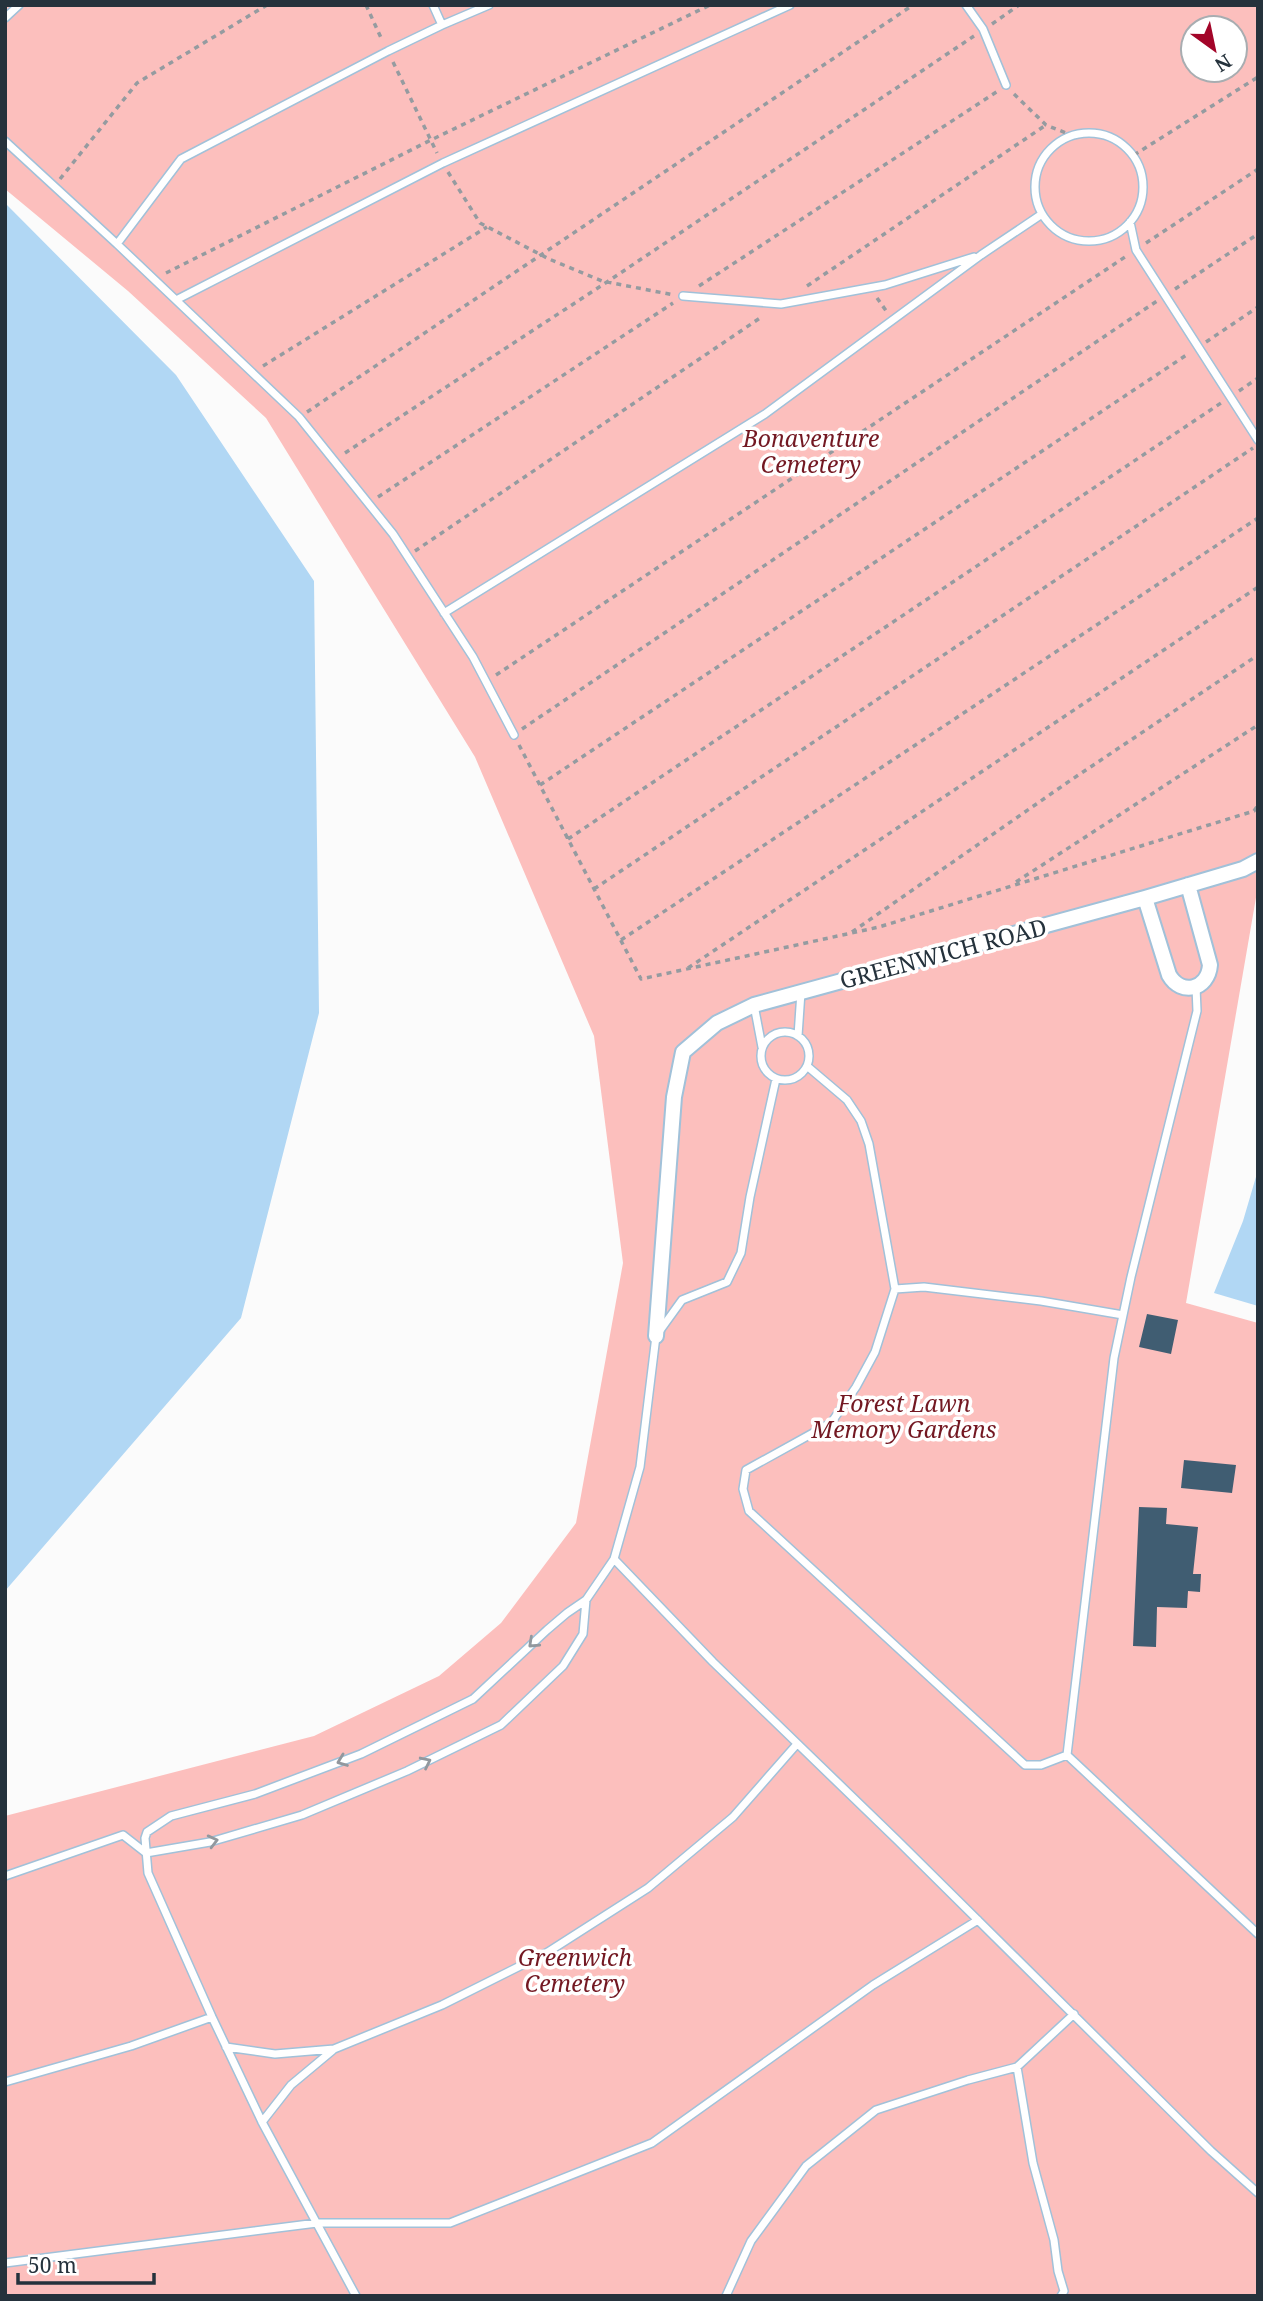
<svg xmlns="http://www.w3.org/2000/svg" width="1263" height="2301" font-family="'Noto Serif',serif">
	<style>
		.green { fill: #fcbfbd; fill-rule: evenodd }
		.water { fill: #b1d7f4 }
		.building { fill: #405d72 }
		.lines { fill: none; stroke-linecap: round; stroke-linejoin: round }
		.service-casing { stroke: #a1c1d9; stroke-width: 10 }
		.minor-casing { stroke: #a1c1d9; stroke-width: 18 }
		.path { stroke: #959ba0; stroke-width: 3.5; stroke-dasharray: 5 5; stroke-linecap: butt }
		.service { stroke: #fff; stroke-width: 7 }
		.minor { stroke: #fff; stroke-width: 14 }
		.oneway { stroke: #92989e }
		.labels { text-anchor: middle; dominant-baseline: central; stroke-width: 7; stroke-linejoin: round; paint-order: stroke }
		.park-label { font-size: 23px; font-style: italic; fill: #731822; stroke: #fff }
		.street-label { font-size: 23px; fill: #25323c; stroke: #fff }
	</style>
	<rect width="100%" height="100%" fill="#fbfbfb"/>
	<path class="green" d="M5 5H1258V886L1186 1303 1258 1323V2296H5V1816L314 1736 439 1676 501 1623 576 1523 623 1263 594 1036 475 757 266 418 128 291 5 189ZM1193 28H1235V70H1193Z"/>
	<path class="water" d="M5 203 176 375 314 581 319 1013 241 1318 5 1591Z
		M1258 1170V1306L1214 1293 1243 1221Z"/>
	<path class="building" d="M1147 1314 1178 1320 1171 1354 1139 1347Z
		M1184 1460 1236 1465 1232 1493 1181 1488Z
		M1139 1507 1167 1508 1166 1524 1198 1527 1193 1574H1201L1200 1592 1188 1591 1187 1608 1157 1607 1156 1647 1133 1646Z"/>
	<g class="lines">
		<g class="service-casing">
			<path id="service" d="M433 5 442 25 489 5
				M966 5 983 29 1006 85
				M5 18 19 5
				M1035 187a54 54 0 1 1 108 0a54 54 0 1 1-108 0Z
				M5 141 117 244 181 159 388 51 442 25
				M1130 222 1136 250 1258 440
				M117 244 299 417 393 534 473 657 514 735
				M683 296 781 304 885 285 974 257
				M176 300 443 163 790 5
				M444 613 765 414 981 255 1042 214
				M1196 987 1197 1011 1131 1277 1114 1358 1067 1755 1258 1934
				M754 1005 762 1047
				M761 1056a24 24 0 1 1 48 0a24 24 0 1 1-48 0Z
				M798 1036 801 992
				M807 1066 847 1100 861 1121 869 1144 895 1289 875 1352 856 1387 831 1423 746 1470 743 1489 749 1511 1025 1765H1041L1067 1755
				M895 1289 924 1287 1041 1301 1123 1315
				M614 1559 713 1662 897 1840 1211 2151 1258 2193
				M5 1876 123 1835 146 1853 210 1842 302 1815 407 1771 501 1725 563 1666 583 1634 586 1600
				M226 2047 275 2054 334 2049 442 2005 548 1952 648 1888 733 1817 797 1744
				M5 2082 131 2046 212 2017
				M262 2122 291 2085 333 2050
				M5 2263 317 2223H450L652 2143 873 1985 978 1920
				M356 2296 262 2122 212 2017 148 1873 145 1838 147 1832 171 1816 255 1794 361 1754 473 1699 547 1630 567 1613 586 1600 614 1559 640 1467 656 1336 682 1300 727 1282 741 1253 750 1197 776 1079
				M726 2296 751 2241 806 2166 876 2110 968 2080 1017 2067
				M1061 2296 1064 2291 1058 2271 1054 2240 1033 2163 1017 2067 1074 2014"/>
		</g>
		<g class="minor-casing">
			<path id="minor" d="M1145 898 1169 975C1181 996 1208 990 1210 965L1188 885
				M656 1336 674 1097 683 1052 717 1023 754 1005 1145 898 1243 869 1258 861"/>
		</g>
		<path class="path" d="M366 5 382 40
			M992 24 1019 5
			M393 62 437 153
			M1014 94 1046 125 1071 135
			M1134 155 1258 77
			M448 172 480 223 549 259 602 281 674 295
			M60 179 137 83 267 5
			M1146 243 1258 169
			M166 273 431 140 710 5
			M699 286 998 91
			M807 286 1046 125
			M1175 289 1258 234
			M877 298 887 312
			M1206 342 1258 307
			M263 366 487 227
			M1239 391 1258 378
			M307 412 913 5
			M345 453 607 282 974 36
			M378 497 673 303
			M415 551 763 316
			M496 675 1125 257
			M522 729 1157 301
			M519 745 641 979 879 927 1254 811 1258 805
			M540 785 1188 354
			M568 839 1221 403
			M1016 882 1258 725
			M594 889 1253 448
			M852 932 1071 780 1258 655
			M621 940 1258 518
			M688 968 1258 587"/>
		<use href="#service" class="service"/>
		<use href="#minor" class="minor"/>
	</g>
	<defs><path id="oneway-chevron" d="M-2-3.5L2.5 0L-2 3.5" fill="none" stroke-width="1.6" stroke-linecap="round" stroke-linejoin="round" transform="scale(1.75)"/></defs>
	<g class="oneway">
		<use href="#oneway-chevron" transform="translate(533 1643) rotate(137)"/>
		<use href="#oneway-chevron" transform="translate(342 1761) rotate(159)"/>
		<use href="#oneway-chevron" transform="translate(426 1762) rotate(-26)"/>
		<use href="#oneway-chevron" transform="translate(213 1841) rotate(-14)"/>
	</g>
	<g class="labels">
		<g class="park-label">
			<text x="811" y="438">Bonaventure<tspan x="811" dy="26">Cemetery</tspan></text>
			<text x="904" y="1403">Forest Lawn<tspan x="904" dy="26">Memory Gardens</tspan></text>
			<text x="575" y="1957">Greenwich<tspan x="575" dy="26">Cemetery</tspan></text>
		</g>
		<g class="street-label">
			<text transform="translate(943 953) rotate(-15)">GREENWICH ROAD</text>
		</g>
	</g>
	<rect width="1263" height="2301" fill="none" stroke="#25323c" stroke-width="14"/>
	<g transform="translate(1214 49) rotate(147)"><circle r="33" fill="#ffffff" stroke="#a8adb1" stroke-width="2"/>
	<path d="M0-5L12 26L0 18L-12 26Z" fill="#a30529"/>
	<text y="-10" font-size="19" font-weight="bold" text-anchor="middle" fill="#25323c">N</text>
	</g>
	<path d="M18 2273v10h136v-10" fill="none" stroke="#25323c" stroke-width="3.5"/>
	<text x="28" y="2273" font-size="21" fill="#25323c" stroke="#ffffff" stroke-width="5" paint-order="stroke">50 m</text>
</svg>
